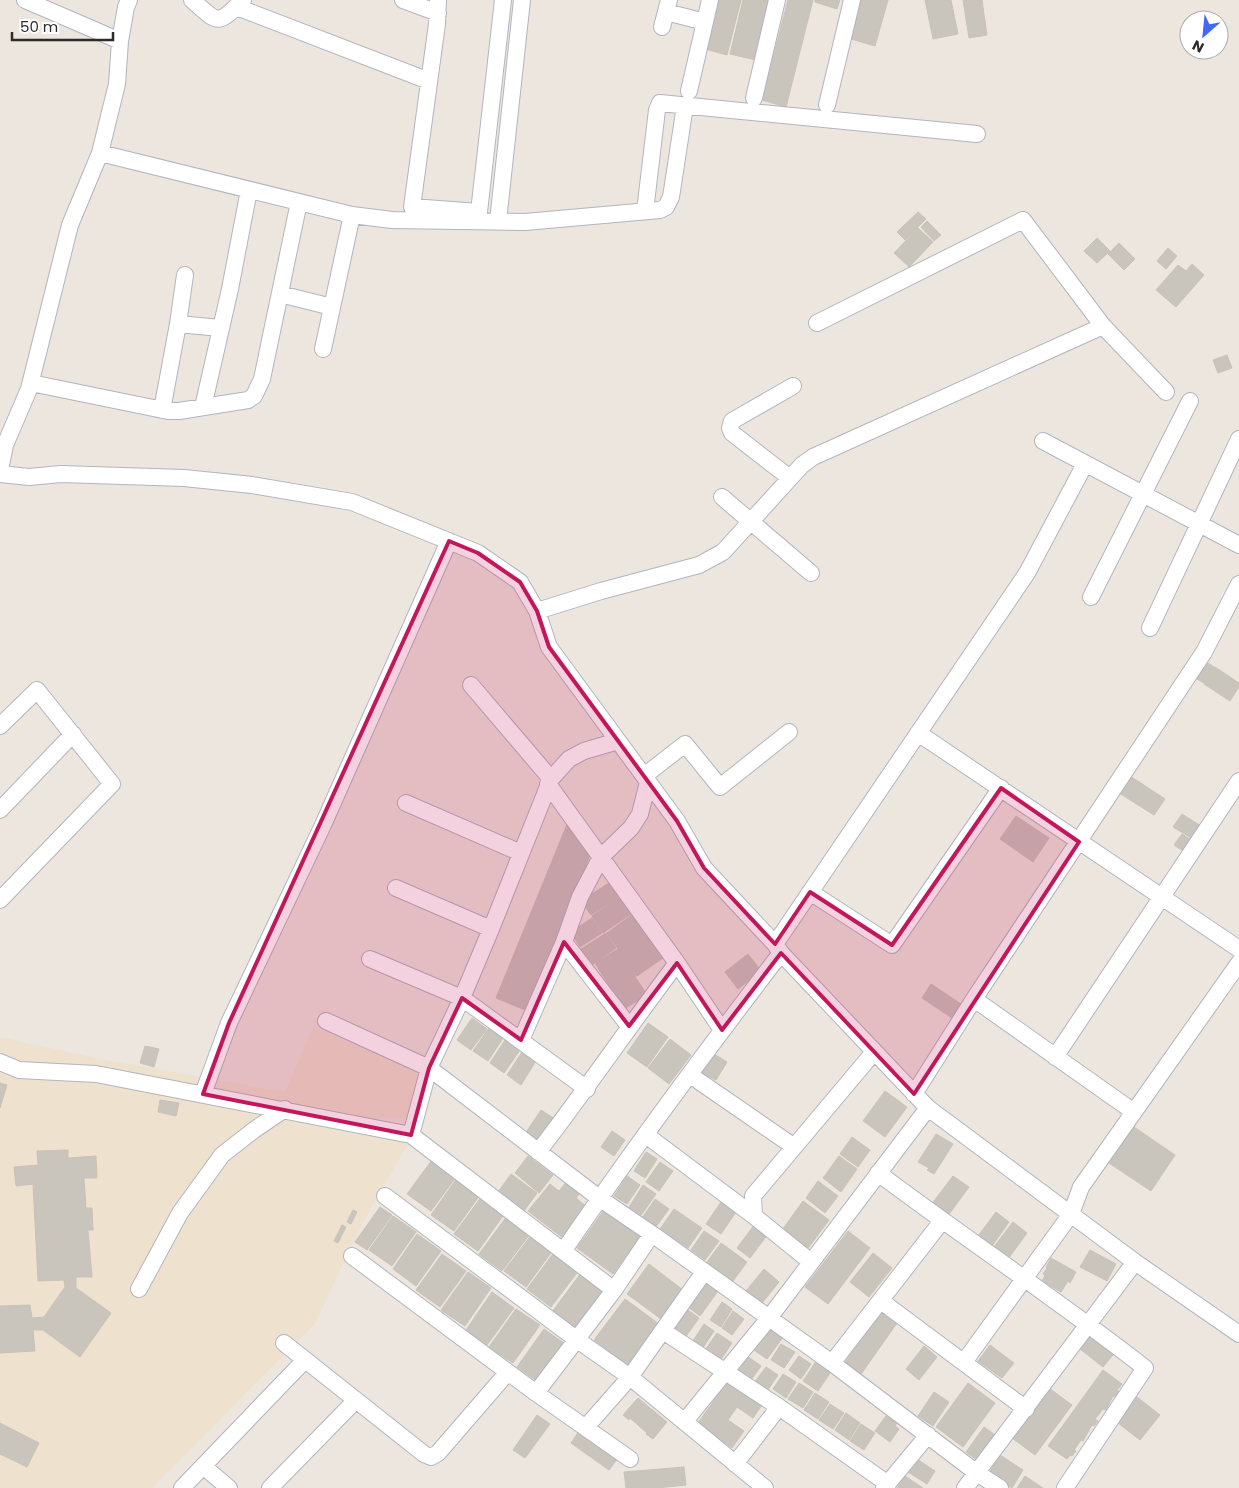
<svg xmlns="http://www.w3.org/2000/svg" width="1239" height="1488" font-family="Poppins,sans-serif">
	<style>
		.education { fill: #eee2ce }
		.building { fill: #c9c4bc; stroke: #c9c2b7 }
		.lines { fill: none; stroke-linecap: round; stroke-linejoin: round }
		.minor-casing { stroke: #b1b5bf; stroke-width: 18 }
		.minor { stroke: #fff; stroke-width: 16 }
		.marked { fill: #c2185b; fill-opacity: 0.2; stroke: #c2185b; stroke-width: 4; stroke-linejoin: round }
	</style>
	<rect width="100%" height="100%" fill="#ede6de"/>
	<path class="education" d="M313 1027 418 1071 406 1118 381 1117 376 1131 409 1142 363 1222 315 1324 152 1488H0V1037L100 1059 285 1092Z"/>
	<path class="building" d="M717 0H741L727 55 705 49Z
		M743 0H771L756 60 730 54Z
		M788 0H813L786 107 762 100Z
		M815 0H840L837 9 815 2Z
		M860 0H888L875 46 848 38Z
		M925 0H951L958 34 933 39Z
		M963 0H982L987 35 969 38Z
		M918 212 926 219 905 240 897 232Z
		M927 221 941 235 934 241 921 227Z
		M918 228 933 242 909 267 894 253Z
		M1097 238 1110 251 1097 263 1084 251Z
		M1119 243 1135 259 1124 270 1108 254Z
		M1168 248 1177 256 1166 269 1157 261Z
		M1192 264 1204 275 1176 307 1156 290 1178 265 1186 271Z
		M1227 355 1232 368 1218 373 1213 360Z
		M1205 661 1214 667 1204 683 1195 678Z
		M1215 667 1239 683V687L1230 701 1204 684Z
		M1130 776 1165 799 1154 815 1119 793Z
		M1182 814 1201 826 1193 839 1173 827Z
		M1016 816 1049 838 1033 862 1000 839Z
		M568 822 590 855 530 1012 496 998Z
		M1182 834 1193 841 1185 852 1174 845Z
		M609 883 618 897 591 915 581 901Z
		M619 897 631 914 603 933 592 916Z
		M633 914 650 938 623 956 607 933Z
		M592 918 602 933 580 947 571 932Z
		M606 933 616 948 589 967 578 951Z
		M523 938 548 949 538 974 512 963Z
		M649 939 663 958 637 976 623 957Z
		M618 949 636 977 613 992 595 963Z
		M748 954 761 971 738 989 725 972Z
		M513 966 537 976 524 1007 500 998Z
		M636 978 647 995 624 1009 614 992Z
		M931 984 961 1004 952 1018 922 998Z
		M472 1018 487 1029 471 1050 457 1040Z
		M648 1023 668 1037 647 1067 627 1053Z
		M489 1028 503 1038 488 1061 473 1051Z
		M670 1039 691 1055 669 1084 648 1068Z
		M505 1040 520 1050 504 1073 490 1063Z
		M145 1046 159 1049 154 1067 140 1063Z
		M522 1052 536 1061 521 1085 507 1075Z
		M714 1054 727 1062 716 1080 702 1073Z
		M713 1057 725 1065 716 1077 705 1068Z
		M0 1083 7 1085 0 1108Z
		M885 1091 907 1107 885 1137 863 1121Z
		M160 1100 179 1103 176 1116 158 1112Z
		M541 1110 555 1119 539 1143 525 1134Z
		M1134 1127 1175 1155 1151 1191 1109 1163Z
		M612 1131 625 1140 614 1156 601 1147Z
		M936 1134 953 1144 934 1174 927 1170 929 1168 918 1162Z
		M852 1137 870 1150 858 1167 840 1154Z
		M68 1150V1158L96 1156 97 1178H84L86 1208H92L93 1230H88L92 1277H76V1288L111 1313 80 1357 43 1330H33L35 1351 0 1353V1306L30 1305 32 1318 44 1317 65 1287 64 1280 38 1281 33 1184 16 1186 14 1167 38 1165 37 1151Z
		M646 1152 657 1159 645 1178 634 1171Z
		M528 1156 553 1175 539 1193 515 1173Z
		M839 1156 857 1169 841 1192 823 1178Z
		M432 1160 456 1177 431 1211 407 1194Z
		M660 1162 673 1171 659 1191 646 1182Z
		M511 1174 537 1193 524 1211 498 1192Z
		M627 1176 640 1185 627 1204 614 1196Z
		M953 1176 969 1187 947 1217 931 1205Z
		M457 1178 480 1195 454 1231 431 1215Z
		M568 1180 582 1190 576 1198 587 1207 563 1238 528 1211 550 1184 559 1191Z
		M818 1181 838 1196 825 1213 806 1198Z
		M643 1185 656 1194 641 1215 629 1207Z
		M482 1196 505 1213 478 1251 454 1234Z
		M655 1199 669 1209 655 1228 642 1218Z
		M803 1201 829 1220 806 1251 780 1233Z
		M721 1202 736 1212 721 1234 706 1224Z
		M607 1206 643 1232 613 1274 577 1248Z
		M380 1207 392 1215 367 1250 355 1242Z
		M674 1209 702 1228 688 1248 660 1229Z
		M353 1210 357 1212 351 1224 347 1222Z
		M996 1212 1009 1222 992 1246 978 1236Z
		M393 1216 416 1232 392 1266 369 1250Z
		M507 1216 530 1234 502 1271 479 1254Z
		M1013 1222 1027 1233 1008 1259 993 1248Z
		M755 1224 768 1234 750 1258 737 1248Z
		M342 1225 346 1227 338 1243 334 1241Z
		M704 1231 719 1241 705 1260 691 1250Z
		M848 1231 870 1248 828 1304 805 1287Z
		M417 1234 441 1251 416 1286 393 1269Z
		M532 1234 553 1250 526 1287 504 1271Z
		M721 1243 747 1262 733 1281 707 1262Z
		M1090 1250 1116 1264 1107 1281 1080 1267Z
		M555 1251 580 1269 551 1307 527 1289Z
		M873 1253 892 1268 869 1297 850 1282Z
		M442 1254 466 1271 440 1307 416 1290Z
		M1051 1258 1076 1272 1070 1283 1068 1281 1061 1292 1042 1281 1045 1276 1043 1274 1047 1268 1046 1267Z
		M649 1264 683 1290 661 1319 627 1294Z
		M764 1269 779 1282 762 1303 746 1291Z
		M468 1272 491 1288 465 1326 441 1310Z
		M581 1273 604 1291 574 1329 552 1312Z
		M704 1282 718 1291 700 1316 687 1306Z
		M492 1292 514 1308 487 1345 466 1330Z
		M625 1299 659 1324 628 1365 594 1340Z
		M722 1302 732 1309 721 1327 710 1320Z
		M685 1308 699 1318 682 1342 668 1332Z
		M516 1309 540 1325 513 1363 489 1347Z
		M733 1311 744 1319 732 1335 722 1328Z
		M881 1312 897 1323 859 1377 843 1365Z
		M704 1324 714 1331 701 1351 691 1344Z
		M770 1326 784 1336 767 1359 754 1350Z
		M1089 1327 1117 1350 1103 1367 1075 1345Z
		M544 1329 568 1346 541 1384 517 1367Z
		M717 1333 732 1343 718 1364 703 1353Z
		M781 1344 795 1352 784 1368 771 1360Z
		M990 1345 1014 1363 1002 1378 978 1361Z
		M924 1346 937 1357 919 1380 906 1369Z
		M747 1356 761 1366 747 1386 733 1375Z
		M799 1356 811 1364 801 1379 789 1370Z
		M817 1360 832 1370 818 1391 803 1381Z
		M766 1367 778 1375 763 1397 750 1388Z
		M1103 1370 1122 1384 1117 1390 1119 1392 1115 1397 1113 1396 1106 1410 1103 1409 1095 1419 1098 1421 1094 1426 1092 1425 1083 1441 1081 1440 1074 1450 1076 1451 1072 1456 1070 1455 1067 1459 1048 1446Z
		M783 1374 796 1382 786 1398 773 1389Z
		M730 1378 764 1402 753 1418 737 1407 728 1420 744 1431 732 1448 698 1423Z
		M799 1383 813 1392 803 1408 788 1399Z
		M968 1383 995 1403 963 1447 936 1427Z
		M1049 1388 1072 1405 1035 1455 1012 1438Z
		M934 1392 949 1402 933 1426 918 1416Z
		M815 1393 829 1402 818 1419 804 1410Z
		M1137 1397 1160 1415 1140 1440 1118 1423Z
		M638 1398 667 1422 653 1439 646 1434 647 1433 630 1418 629 1420 623 1415Z
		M830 1404 844 1413 833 1429 819 1420Z
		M846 1413 860 1423 849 1440 835 1430Z
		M537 1415 550 1424 525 1458 513 1450Z
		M886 1416 897 1423 895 1426 899 1429 890 1442 875 1431Z
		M0 1423 39 1443 27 1467 0 1454Z
		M861 1424 875 1433 864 1450 850 1441Z
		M984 1427 998 1437 980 1462 966 1452Z
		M579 1431 618 1458 609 1470 571 1443Z
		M1000 1455 1023 1470 1012 1488 989 1473Z
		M917 1459 935 1471 927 1484 908 1472Z
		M684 1467 686 1485 657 1488H626L624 1472Z
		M905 1476 923 1488H897Z
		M1025 1476 1043 1488H1017Z"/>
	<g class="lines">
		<g class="minor-casing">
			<path id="minor" d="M25 0 120 41
				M192 0C219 24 217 26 243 0
				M403 0 438 13
				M438 0 437 24 412 207 479 212 503 0
				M237 7 429 81
				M666 12 705 22
				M662 27 669 0
				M689 91 710 0
				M754 98 777 0
				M827 105 852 0
				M100 153 352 215 392 220 525 222 660 210 666 207 671 197 685 106
				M645 211 657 110 660 103 977 134
				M498 221 522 0
				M280 294 332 307
				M817 323 1023 220 1103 326 1166 392
				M178 324 220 328
				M323 349 352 215
				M31 383 168 411H179L248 400 254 396 262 379 299 202
				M203 407 230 289 249 190
				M162 410 178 324 185 275
				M1043 441 1239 545
				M0 470 5 445 29 389 70 225 100 153 117 84 120 41 126 7 129 0
				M0 474 29 477 61 474 184 478 252 485 352 502 478 553 520 582 537 611 549 647 677 821 704 868 775 944 781 953 928 1108 1135 1262 1239 1334
				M790 478 732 433 730 428 732 421 793 386
				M722 497 811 573
				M1091 597 1190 401
				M537 611 601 591 699 565 723 552 802 465 813 457 1103 326
				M1150 628 1239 439
				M471 685 551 779
				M0 726 37 690 112 784 0 900
				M918 733 1239 949
				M644 776 685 744 720 787 789 732
				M548 784 677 963 722 1030
				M406 803 521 853
				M0 810 73 734
				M396 888 491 929
				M810 892 892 945 1001 788
				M564 942 629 1026
				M775 944 1027 573 1085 464
				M370 959 462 998 587 1089
				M974 999 1134 1112
				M326 1021 429 1068 599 1198 652 1234 832 1363 977 1473 1000 1488
				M521 1040 564 942 580 897 601 857 631 828 640 814 648 782
				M1055 1057 1239 781
				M0 1062 19 1070 96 1074 411 1135 614 1290
				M690 1075 793 1146
				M203 1094 229 1023 323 825 449 541
				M914 1094 974 999 1204 652 1239 584
				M411 1135 429 1068 462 998 491 929 551 779 569 759 584 751 618 741
				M646 1135 754 1216
				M538 1152C586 1090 630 1025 677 963
				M878 1173C966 1239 1058 1300 1145 1368L1065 1488
				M385 1196 576 1339 630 1377 765 1488
				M564 1250C633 1149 706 1051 781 953
				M352 1256 536 1393 630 1459
				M811 1262 754 1216 753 1196 874 1052
				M139 1289 180 1213 222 1155 254 1130 285 1109
				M881 1301 1026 1409
				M663 1331 779 1407 888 1484
				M284 1343 424 1454 431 1457 438 1453 508 1372
				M964 1362 1071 1214 1081 1187 1239 963
				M832 1363 942 1221
				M536 1393 614 1290 652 1234
				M685 1421 769 1318 928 1108
				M586 1427 630 1377 704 1272
				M735 1464 779 1407
				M203 1466 229 1488
				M182 1488 305 1360
				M270 1488 356 1400
				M884 1488 928 1435
				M965 1488 1135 1262"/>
		</g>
		<use href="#minor" class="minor"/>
	</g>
	<path class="marked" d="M449 541 478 553 520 582 537 611 549 647 677 821 704 868 775 944 810 892 892 945 1001 788 1079 842 914 1094 781 953 722 1030 677 963 629 1026 564 942 521 1040 462 998 429 1068 411 1135 203 1094 229 1023Z"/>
	<g transform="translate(1204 35) rotate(207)"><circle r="24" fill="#ffffff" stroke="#aaaaaa"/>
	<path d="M0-4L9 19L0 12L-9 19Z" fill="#4069f8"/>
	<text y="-8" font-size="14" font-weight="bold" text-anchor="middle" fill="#2b2b2b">N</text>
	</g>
	<path d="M12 32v8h101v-8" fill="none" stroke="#2b2b2b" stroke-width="2.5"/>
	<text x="20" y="32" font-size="15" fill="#2b2b2b" stroke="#ffffff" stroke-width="4" paint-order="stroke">50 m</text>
</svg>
